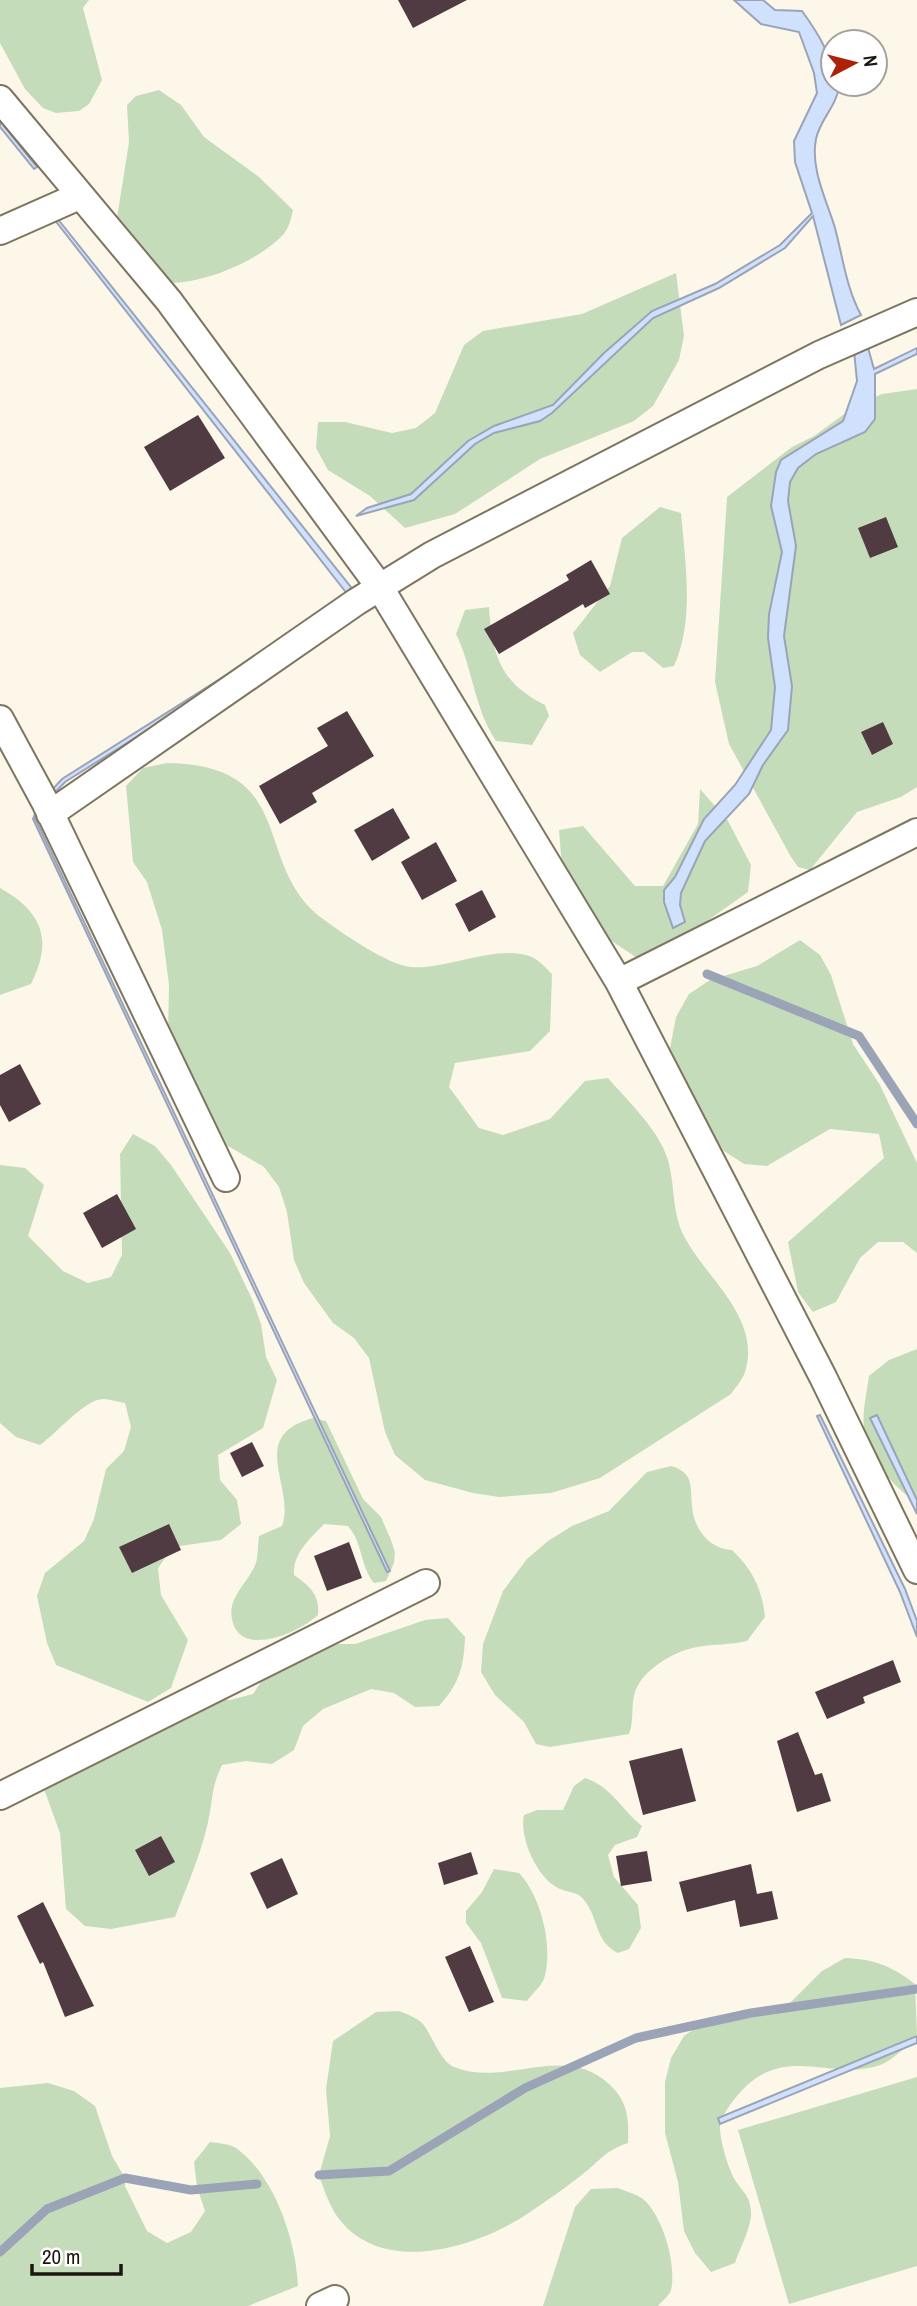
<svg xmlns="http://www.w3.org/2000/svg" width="917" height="2306" font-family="'Archivo Narrow',sans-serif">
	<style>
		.green { fill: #c5dcba }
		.water { fill: #d0e1fe; stroke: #9aa4b6; stroke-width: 2 }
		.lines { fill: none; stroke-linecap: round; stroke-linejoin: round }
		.stream { stroke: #9aa4b6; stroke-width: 9 }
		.building { fill: #513b43 }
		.street-casing { stroke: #7e7561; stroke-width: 30 }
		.street { stroke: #fff; stroke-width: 26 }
	</style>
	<rect width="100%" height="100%" fill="#fdf7ea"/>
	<path class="green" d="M0 0H89L83 8 102 80 89 104 79 111 56 113 43 108 25 89 0 43Z
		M159 90 181 105 204 137 259 177 293 210C291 219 289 229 282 236 256 262 204 284 167 283L119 229 117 218 129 142 127 105 136 96Z
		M676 273 684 336 679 360 653 406 634 421 540 459 455 514 405 528 370 496 328 470 316 448 318 422H345L392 433 416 428 435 413 464 345 483 331 582 314Z
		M917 389V787L901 797 857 812 810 870 798 867 791 857 729 744 715 682 727 497 792 447 814 436 857 405 882 394Z
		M660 507 681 513C685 561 695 620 674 666L663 668 644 652H632L600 672 580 655 573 633 610 586 622 538Z
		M489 607C492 654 500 683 545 705L549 716 532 745 496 741C474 708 473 669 456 634L465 610Z
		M167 763C301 765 250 865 323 919 342 933 388 965 411 967 446 970 499 943 532 957 539 960 547 969 552 974L550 1031 530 1051 455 1063 449 1087 479 1128 503 1135 550 1119 585 1081 608 1078C628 1101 659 1130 668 1160 675 1185 672 1211 683 1234 704 1277 762 1317 745 1372 743 1379 735 1388 731 1394L600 1478 551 1493 499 1497 473 1493 425 1480 395 1455 385 1432 369 1358 354 1338 333 1323 304 1283 294 1260 287 1212 279 1187 264 1167 221 1142 168 1036 169 985 162 930 147 882 133 862 126 786 143 768Z
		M700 789 728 821 751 865 748 892 707 921 672 957 648 965 607 938 563 880 559 830 583 826 635 886H663L698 824Z
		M0 888C43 912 53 940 31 984L0 995Z
		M800 940 820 955 831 975 853 1044 880 1085 917 1163V1253L903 1242H878L860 1258 836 1302 813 1312 798 1292 788 1242 884 1158 879 1134 830 1129 767 1166 744 1164 724 1151 710 1129 689 1115 666 1069 676 1017 689 994 710 980 757 966Z
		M133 1134 155 1146 171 1165 230 1253 252 1299 261 1324 266 1357 277 1380 263 1428 218 1455 220 1480 237 1500 241 1524 221 1540 173 1547 158 1568 161 1595 188 1640 171 1688 148 1702 56 1665 47 1643 37 1596 45 1573 84 1541 94 1519 106 1469 124 1451 131 1427 125 1403C118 1402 110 1399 103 1399 85 1399 56 1434 40 1445L16 1437 0 1423V1165L25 1168 44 1185 28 1236 63 1271 88 1283 111 1277 122 1255 120 1154Z
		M917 1349V1503C893 1487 867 1457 864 1427 862 1411 867 1392 869 1376L889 1360Z
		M313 1418 326 1421 363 1499 381 1517 391 1540 395 1552 394 1563 386 1581 374 1583C360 1566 363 1543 348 1526L324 1524C309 1540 293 1553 294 1575 310 1586 320 1595 318 1615 303 1628 279 1640 258 1640 248 1640 240 1637 235 1628 222 1600 247 1586 256 1563 258 1556 258 1544 259 1536L282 1526C296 1487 246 1436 313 1418Z
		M671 1466C694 1473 690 1485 692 1505 693 1528 709 1549 732 1550 753 1570 762 1589 765 1617L747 1641C730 1645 714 1644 697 1647 674 1651 639 1671 634 1696 631 1710 634 1721 629 1734L550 1747 536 1744 524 1722 495 1695 481 1672 483 1644 503 1591 527 1559 548 1541 572 1526 609 1511 647 1472Z
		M448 1618 465 1637C464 1667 459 1684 439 1706L415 1707 394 1693 371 1689 323 1709 303 1726 294 1750 272 1764 246 1761 222 1765C213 1784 213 1793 210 1812 204 1848 188 1883 175 1917L111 1929 85 1926 66 1909 60 1833 44 1789 56 1767 207 1698 230 1700 253 1694 280 1653 331 1644H355L425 1620Z
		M585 1778C612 1787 620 1808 642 1826L637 1837 615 1845 608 1855 614 1877 638 1905 641 1928 629 1949 618 1953C594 1941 599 1918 584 1900 577 1891 569 1893 560 1889 537 1879 519 1837 524 1815L537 1810H563L574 1786Z
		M494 1869 519 1873C541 1896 554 1948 544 1979 541 1986 532 1994 527 2001L502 1998 481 1943 466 1923V1911L482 1892Z
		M845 1958C874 1959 892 1966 915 1984L917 2035C907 2045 894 2060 880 2065 829 2083 780 2038 733 2101 729 2106 721 2118 720 2124 719 2138 728 2168 735 2180 742 2192 750 2194 751 2212 752 2226 740 2248 735 2263L711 2272 695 2253 684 2231 678 2182 665 2133V2082L671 2058 684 2036 704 2022 751 2013H765L789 2004 822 1971Z
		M399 2011C407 2014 417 2018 423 2024 432 2035 440 2061 454 2067 506 2088 563 2042 609 2084 628 2101 629 2119 628 2143 608 2150 604 2156 589 2169 570 2185 548 2200 527 2214 478 2247 384 2277 339 2219 329 2206 324 2189 319 2175L330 2136 326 2089 333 2041 376 2012Z
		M917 2077V2266L789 2304 738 2130Z
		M48 2083 74 2091 95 2106 112 2156 125 2178V2186L147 2231 167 2243 191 2232 205 2211 197 2187 194 2162 210 2142C218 2143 230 2144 236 2148 275 2176 296 2241 298 2286L248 2306H0V2088Z
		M618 2188C625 2191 636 2194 643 2199 663 2216 677 2265 671 2290 669 2296 662 2301 658 2306H543L575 2207 591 2189Z"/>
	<path class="water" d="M734 0H763L775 10 802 11C818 33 833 56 833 84L839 86C837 106 820 119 816 139 810 169 827 201 835 228 843 258 846 287 861 315L841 325 813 216 785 248 719 288 653 318 552 413 540 421 494 433 475 444 414 500 356 516 367 508 411 494 468 441 494 426 553 405 604 353 652 311 715 284 780 245 812 213 795 162 794 141 817 93 814 73 799 32 761 24Z
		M0 121 37 167 34 169 0 127Z
		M57 218 354 591 348 604 65 782 38 810 35 818 390 1571 387 1572 33 819 39 804 62 779 345 600 348 595 54 219Z
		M865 337 874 369 917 348V354L875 374V419L865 432 816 454 798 468 790 482 788 501 796 546 784 636 792 686 788 730 763 765 749 794 705 841 681 893 680 905 685 922 673 928 664 902V890L675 877 704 819 735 785 771 730 775 687 768 638 769 614 782 552 771 506 776 472 781 460 843 421 857 381 853 341Z
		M820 1415 905 1589 917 1621V1637L900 1592 817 1416Z
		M877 1415 917 1500V1514L870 1418Z
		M917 2036V2043L720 2124 718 2118Z"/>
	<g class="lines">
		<path class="stream" d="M707 974 859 1036 917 1124
			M319 2175 389 2171 525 2088 636 2038 751 2013 917 1989
			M0 2252 47 2209 125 2178 191 2190 257 2184"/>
	</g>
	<path class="building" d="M398 0H467L413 28Z
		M198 415 225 458 170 491 144 447Z
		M886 517 898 547 870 558 858 528Z
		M591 560 610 594 585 608 583 604 499 654 484 629 569 580 566 575Z
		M347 711 374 756 312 793 317 802 280 824 259 786 328 746 317 728Z
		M883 722 893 744 872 755 861 732Z
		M393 808 410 838 372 861 354 830Z
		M436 842 457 881 422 900 401 862Z
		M482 890 496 917 469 932 455 904Z
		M20 1064 41 1104 9 1122 0 1105V1075Z
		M117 1194 136 1229 102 1248 83 1213Z
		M252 1442 264 1466 242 1477 230 1453Z
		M169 1524 181 1550 132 1573 119 1547Z
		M349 1542 362 1578 327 1591 314 1556Z
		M893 1660 901 1682 863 1697 865 1703 827 1719 815 1692Z
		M798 1732 815 1775 822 1773 831 1801 797 1812 777 1741Z
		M682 1748 696 1801 643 1815 629 1761Z
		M161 1836 175 1862 149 1876 135 1850Z
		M647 1851 652 1881 621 1886 616 1856Z
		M471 1852 478 1874 444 1885 438 1863Z
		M282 1858 298 1894 267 1909 250 1873Z
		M751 1864 757 1894 772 1891 778 1919 740 1927 735 1900 687 1912 679 1882Z
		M43 1902 94 2006 65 2017 43 1962 40 1964 17 1916Z
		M470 1946 494 2002 469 2012 445 1957Z"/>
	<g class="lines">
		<g class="street-casing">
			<path id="street" d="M0 99 169 301 379 586 619 982 823 1377 917 1570
				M0 231 79 196
				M0 719 45 802 226 1178
				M50 814 356 602 432 555 819 355 917 312
				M619 982 917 832
				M0 1796 426 1583
				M320 2306 335 2299"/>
		</g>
		<use href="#street" class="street"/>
	</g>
	<g transform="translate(854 63) rotate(83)"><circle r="33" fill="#ffffff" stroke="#a4a29f" stroke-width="2"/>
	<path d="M0-5L12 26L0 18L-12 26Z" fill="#af2107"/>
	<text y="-10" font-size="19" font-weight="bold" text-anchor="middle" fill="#1b170f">N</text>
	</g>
	<path d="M32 2264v10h89v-10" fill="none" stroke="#1b170f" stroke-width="3.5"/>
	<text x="42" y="2264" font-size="21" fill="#1b170f" stroke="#ffffff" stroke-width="5" paint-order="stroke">20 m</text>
</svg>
